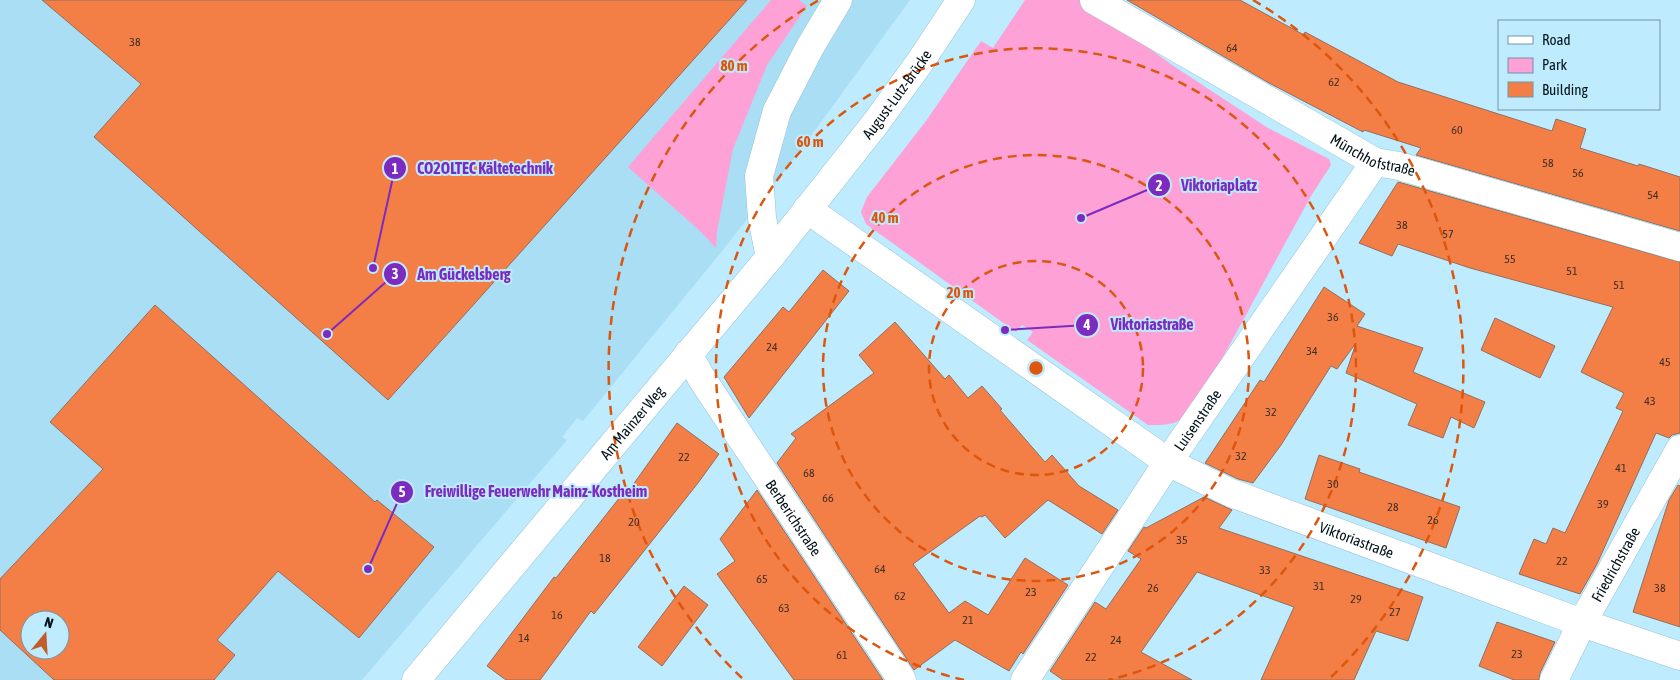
<svg xmlns="http://www.w3.org/2000/svg" width="1680" height="680" font-family="'Asap Condensed',sans-serif">
	<style>
		.built { fill: #a9def4; fill-rule: evenodd }
		.green { fill: #fda1d6 }
		.building { fill: #f37f46; stroke: #936e5e; fill-rule: evenodd }
		.lines { fill: none; stroke-linecap: round; stroke-linejoin: round }
		.minor-casing { stroke: #96c3d5; stroke-width: 29 }
		.minor { stroke: #fff; stroke-width: 28 }
		.ring { fill: none; stroke: #dd560d; stroke-width: 2.5; stroke-dasharray: 9 6 }
		.labels { text-anchor: middle; dominant-baseline: central; stroke-width: 4; stroke-linejoin: round; paint-order: stroke }
		.number-label { font-size: 12px; fill: #3f2e24 }
		.street-label { font-size: 15px; fill: #031319; stroke: #beebfe }
		.centre { fill: #dd560d; stroke: #beebfe; stroke-width: 2.5 }
		.ring-label { font-size: 15px; text-anchor: middle; font-weight: bold; fill: #dd560d; stroke: #beebfe; stroke-width: 4; stroke-linejoin: round; paint-order: stroke }
		.leader { fill: none; stroke: #7b2cbf; stroke-width: 2 }
		.callout-dot { fill: #7b2cbf; stroke: #beebfe; stroke-width: 2 }
		.mark-label { font-size: 15px; text-anchor: middle; font-weight: bold; fill: #fff }
		.callout-label { font-size: 16px; text-anchor: middle; font-weight: bold; fill: #7b2cbf; stroke: #beebfe; stroke-width: 4; stroke-linejoin: round; paint-order: stroke }
	</style>
	<rect width="100%" height="100%" fill="#beebfe"/>
	<path class="built" d="M0 0H910L802 148 723 250 583 421 577 418 562 437 567 440 362 680H0ZM30 620H60V650H30Z"/>
	<path class="green" d="M771 0H799L807 6 767 65 733 149 717 231 716 248 700 231 628 167Z
		M1025 0H1083L1172 65 1268 128 1329 159 1331 165 1311 196 1195 408C1177 425 1172 425 1148 425L1027 340 1033 332 1022 325 1016 332 866 224 861 212 867 197 926 121 981 41 993 48Z"/>
	<path class="building" d="M42 0H747L388 400 94 137 141 84Z
		M1127 0H1240L1304 35 1305 32 1398 82 1552 131 1556 119 1586 129 1580 148 1638 166 1639 164 1680 177V231L1416 155 1421 148 1364 130 1363 132 1269 83Z
		M1398 182 1680 262V433L1672 435 1669 438 1656 433 1597 564 1580 594 1519 574 1534 539 1546 544 1553 528 1565 533 1623 411 1616 408 1624 393 1581 372 1613 307 1470 268 1398 244 1392 256 1359 243Z
		M823 270 849 291 749 418 724 377 783 307 789 312Z
		M1324 287 1365 314 1357 326 1423 348 1413 372 1485 402 1474 428 1451 417 1443 438 1408 425 1417 404 1346 373 1356 343 1337 369 1331 366 1281 445 1253 483 1238 479 1205 463 1260 380 1264 382Z
		M155 305 375 502 377 500 434 547 359 638 278 571 217 640 235 655 214 680H54L0 630V579L103 469 50 422ZM30 620H60V650H30Z
		M1495 318 1555 346 1540 378 1481 350Z
		M895 322 945 379 949 375 968 398 982 386 1002 409 1000 410 1045 462 1052 455 1079 486 1118 510 1102 534 1048 500 1005 538 985 515 982 517 980 516 913 564 949 613 965 601 988 615 1025 558 1068 585 1023 654 1021 652 1009 671 955 640 914 670 777 463 796 438 791 434 874 373 859 355Z
		M677 423 719 454 698 483 594 614 591 611 540 680H506L487 666 554 577 556 578 628 487 630 489Z
		M1319 455 1360 469 1359 472 1460 507 1446 548 1305 499Z
		M1678 485 1680 486V627L1633 612 1669 500Z
		M757 490 883 680H794L717 574 735 561 720 539Z
		M1204 497 1232 510 1219 528 1423 597 1408 641 1376 631 1354 680H1261L1294 607 1197 572 1141 652 1192 680H1063L1050 671 1095 602 1106 609 1141 559 1128 551 1144 527 1146 528Z
		M684 586 708 605 662 666 638 647Z
		M1497 622 1555 642 1540 673 1539 680H1514L1479 666Z"/>
	<g class="lines">
		<g class="minor-casing">
			<g id="minor">
				<path id="s1" d="M1094 0 1375 162 1399 166 1680 247"/>
				<path id="s2" d="M807 209 1168 462 1231 493 1582 623 1680 656"/>
				<path d="M770 257 762 218 759 176 777 111 810 47 838 0"/>
				<path id="s3" d="M688 354 702 379 902 680"/>
				<path id="s4" d="M416 680 770 257 875 124 920 62 961 0"/>
				<path id="s5" d="M1025 680 1168 462 1375 162"/>
				<path id="s6" d="M1554 680 1582 623 1680 449"/>
			</g>
		</g>
		<use href="#minor" class="minor"/>
	</g>
	<g class="ring">
		<circle cx="1036" cy="368" r="107"/>
		<circle cx="1036" cy="368" r="213"/>
		<path d="M964 680A320 320 0 1 1 1108 680"/>
		<path d="M742 678A427 427 0 0 1 819 0M1253 0A427 427 0 0 1 1330 678"/>
	</g>
	<g class="labels">
		<g class="number-label">
			<text x="135" y="42">38</text>
			<text x="1232" y="48">64</text>
			<text x="1334" y="82">62</text>
			<text x="1457" y="130">60</text>
			<text x="1548" y="163">58</text>
			<text x="1578" y="173">56</text>
			<text x="1653" y="195">54</text>
			<text x="1402" y="225">38</text>
			<text x="1448" y="234">57</text>
			<text x="1510" y="259">55</text>
			<text x="1572" y="271">51</text>
			<text x="1619" y="285">51</text>
			<text x="1333" y="317">36</text>
			<text x="772" y="347">24</text>
			<text x="1312" y="351">34</text>
			<text x="1665" y="362">45</text>
			<text x="1650" y="401">43</text>
			<text x="1271" y="412">32</text>
			<text x="1241" y="456">32</text>
			<text x="684" y="457">22</text>
			<text x="1621" y="468">41</text>
			<text x="809" y="473">68</text>
			<text x="1333" y="484">30</text>
			<text x="828" y="498">66</text>
			<text x="1603" y="504">39</text>
			<text x="1393" y="507">28</text>
			<text x="1433" y="520">26</text>
			<text x="634" y="522">20</text>
			<text x="1182" y="540">35</text>
			<text x="605" y="558">18</text>
			<text x="1562" y="561">22</text>
			<text x="880" y="569">64</text>
			<text x="1265" y="570">33</text>
			<text x="762" y="579">65</text>
			<text x="1319" y="586">31</text>
			<text x="1153" y="588">26</text>
			<text x="1660" y="588">38</text>
			<text x="1031" y="592">23</text>
			<text x="900" y="596">62</text>
			<text x="1356" y="599">29</text>
			<text x="784" y="608">63</text>
			<text x="1395" y="612">27</text>
			<text x="557" y="615">16</text>
			<text x="968" y="620">21</text>
			<text x="524" y="638">14</text>
			<text x="1116" y="640">24</text>
			<text x="1517" y="654">23</text>
			<text x="842" y="655">61</text>
			<text x="1091" y="657">22</text>
		</g>
		<g class="street-label">
			<text stroke="none"><textPath href="#s4" startOffset="758">August-Lutz-Brücke</textPath></text>
			<text stroke="none"><textPath href="#s1" startOffset="320">Münchhofstraße</textPath></text>
			<text stroke="none"><textPath href="#s5" startOffset="312">Luisenstraße</textPath></text>
			<text stroke="none"><textPath href="#s4" startOffset="336">Am Mainzer Weg</textPath></text>
			<text stroke="none"><textPath href="#s3" startOffset="195">Berberichstraße</textPath></text>
			<text stroke="none"><textPath href="#s2" startOffset="645">Viktoriastraße</textPath></text>
			<text stroke="none"><textPath href="#s6" startOffset="131">Friedrichstraße</textPath></text>
		</g>
	</g>
	<circle cx="1036" cy="368" r="8" class="centre"/>
	<g class="ring-label">
		<text x="734" y="71">80 m</text>
		<text x="810" y="147">60 m</text>
		<text x="885" y="223">40 m</text>
		<text x="960" y="298">20 m</text>
	</g>
	<path class="leader" d="M373 268L395 168M1081 218L1159 185M327 334L395 274M1005 330L1087 325M368 569L402 492"/>
	<g class="callout-dot">
		<circle cx="373" cy="268" r="5"/>
		<circle cx="1081" cy="218" r="5"/>
		<circle cx="327" cy="334" r="5"/>
		<circle cx="1005" cy="330" r="5"/>
		<circle cx="368" cy="569" r="5"/>
		<circle cx="395" cy="168" r="12"/>
		<circle cx="1159" cy="185" r="12"/>
		<circle cx="395" cy="274" r="12"/>
		<circle cx="1087" cy="325" r="12"/>
		<circle cx="402" cy="492" r="12"/>
	</g>
	<g class="mark-label">
		<text x="395" y="174">1</text>
		<text x="1159" y="191">2</text>
		<text x="395" y="279">3</text>
		<text x="1087" y="330">4</text>
		<text x="402" y="497">5</text>
	</g>
	<g class="callout-label">
		<text x="485" y="174">CO2OLTEC Kältetechnik</text>
		<text x="1219" y="191">Viktoriaplatz</text>
		<text x="464" y="280">Am Gückelsberg</text>
		<text x="1152" y="330">Viktoriastraße</text>
		<text x="536" y="497">Freiwillige Feuerwehr Mainz-Kostheim</text>
	</g>
	<rect x="1498" y="20" width="162" height="90" fill="#beebfe" stroke="#7395a2"/>
	<rect x="1508" y="36" width="25" height="8" fill="#ffffff" stroke="#7395a2"/>
	<text x="1542" y="45" font-size="15" fill="#031319">Road</text>
	<rect x="1508" y="58" width="25" height="15" fill="#fda1d6" stroke="#7395a2"/>
	<text x="1542" y="70" font-size="15" fill="#031319">Park</text>
	<rect x="1508" y="82" width="25" height="15" fill="#f37f46" stroke="#7395a2"/>
	<text x="1542" y="95" font-size="15" fill="#031319">Building</text>
	<g transform="translate(45 635) rotate(18)"><circle r="24" fill="#beebfe" stroke="#7395a2"/>
	<path d="M0-4L9 19L0 12L-9 19Z" fill="#c25d2a"/>
	<text y="-8" font-size="14" font-weight="bold" text-anchor="middle" fill="#031319">N</text>
	</g>
</svg>
